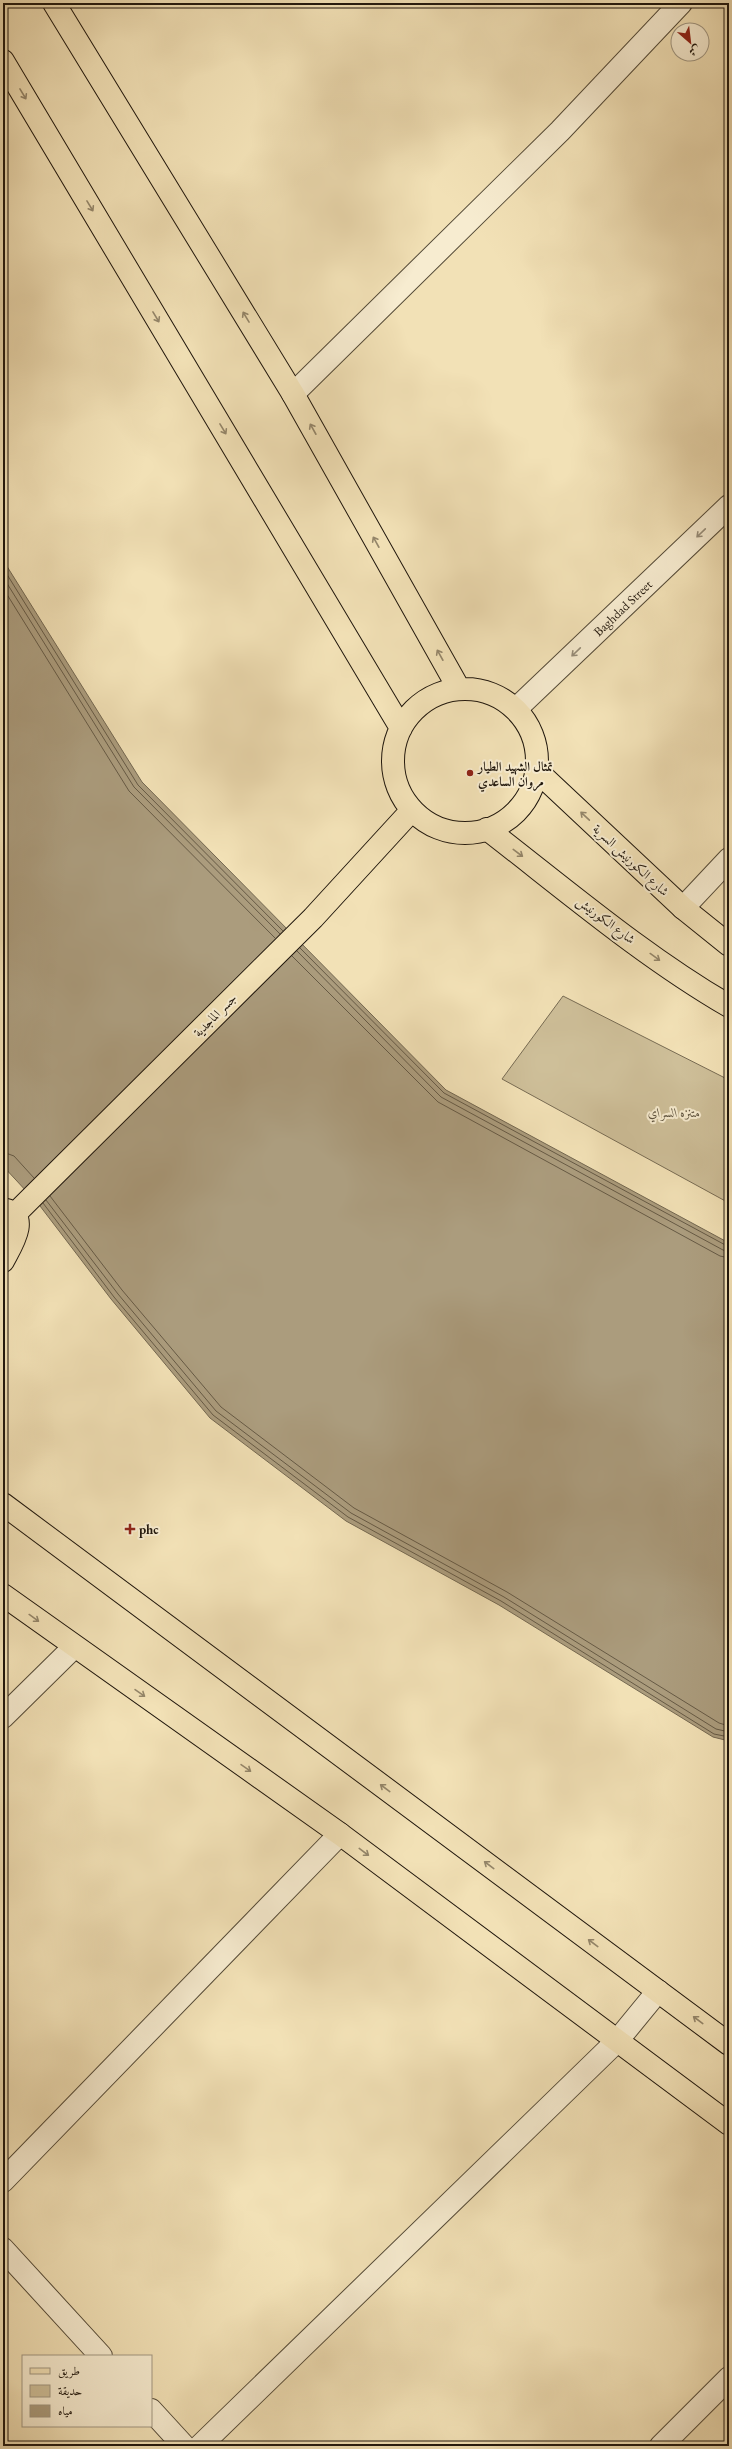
<svg xmlns="http://www.w3.org/2000/svg" width="732" height="2449" font-family="'EB Garamond',Amiri,serif">
	<style>
		.green { fill: #cebf99; stroke: #776b53 }
		.water { fill: #ab9c7d; stroke: #736750 }
		.lines { fill: none; stroke-linecap: round; stroke-linejoin: round }
		.shore { stroke: #665a45; stroke-width: 1 }
		.minor-casing { stroke: #544a37; stroke-width: 24 }
		.major-casing { stroke: #20170d; stroke-width: 24 }
		.minor { stroke: #f7ecd0; stroke-width: 22 }
		.major { stroke: #f2e1b6; stroke-width: 22 }
		.oneway { stroke: #94866a }
		.oneway2 { stroke: #968c78 }
		.poi-dot { fill: #8f2418; stroke: #f7ecd0; stroke-width: 1.5 }
		.labels { text-anchor: middle; dominant-baseline: central; stroke-width: 4; stroke-linejoin: round; paint-order: stroke }
		.street-label { font-size: 13px; fill: #20170d; stroke: #f7ecd0 }
		.poi-label { font-size: 13px; font-weight: bold; fill: #20170d; stroke: #f7ecd0; text-anchor: start }
		.park-label { font-size: 13px; font-style: italic; fill: #5d523e; stroke: #f7ecd0 }
	</style>
	<rect width="100%" height="100%" fill="#f2e1b6"/>
	<filter id="stains"><feTurbulence type="fractalNoise" baseFrequency=".005" numOctaves="4"/><feColorMatrix values="0 0 0 0 .2 0 0 0 0 .09 0 0 0 0 .02 0 0 0 .5 -.17"/></filter>
	<radialGradient id="worn" r=".72"><stop offset=".6" stop-color="#630" stop-opacity="0"/><stop offset="1" stop-color="#630" stop-opacity=".3"/></radialGradient>
	<path class="green" d="M563 996 729 1080V1203L502 1079Z"/>
	<path class="water" d="M3 560 142 782 446 1090 729 1243V1741L713 1737 499 1605 346 1521 210 1418 111 1299 40 1206 3 1166Z"/>
	<g class="lines">
		<path class="shore" d="M3 568 138 785 283 931
			M3 577 134 787 280 934
			M3 588 129 791 275 938
			M300 948 444 1093 729 1247
			M297 951 441 1097 723 1250 729 1252
			M292 956 438 1102 720 1256 729 1258
			M3 1152 14 1156 34 1178
			M50 1196 122 1290 221 1407 354 1508 507 1592 719 1723 729 1726
			M46 1200 118 1294 216 1411 351 1513 504 1597 716 1729 729 1732
			M43 1203 114 1297 213 1415 348 1517 501 1601 714 1734 729 1737"/>
		<g class="minor-casing">
			<g id="minor">
				<path d="M293 394 560 131 681 3"/>
				<path id="s1" d="M516 709 729 506"/>
				<path d="M683 908 729 859"/>
				<path d="M3 1717 74 1647"/>
				<path d="M3 2181 340 1834"/>
				<path d="M3 2249 101 2356"/>
				<path d="M151 2410 184 2446"/>
				<path d="M200 2446 617 2041 658 1991"/>
				<path d="M661 2446 729 2378"/>
			</g>
		</g>
		<g class="major-casing">
			<path id="major" d="M54 3 293 394 459 689
				M3 61 401 728
				M393 761a72 72 0 1 1 144 0a72 72 0 1 1-144 0Z
				M537 771 683 908 729 945
				M487 829C566 890 643 956 729 1006
				M3 1209C32 1214 11 1246 3 1261
				M14 1215 313 918 412 810
				M3 1504 729 2044
				M3 1595 340 1834 729 2124"/>
		</g>
		<use href="#minor" class="minor"/>
		<use href="#major" class="major"/>
	</g>
	<defs><path id="oneway-shaft" d="M-6 0H5M1.5-3L5.5 0L1.5 3" fill="none" stroke-width="1.6" stroke-linecap="round" stroke-linejoin="round"/></defs>
	<g class="oneway">
		<use href="#oneway-shaft" transform="translate(23 94) rotate(59)"/>
		<use href="#oneway-shaft" transform="translate(90 206) rotate(59)"/>
		<use href="#oneway-shaft" transform="translate(156 317) rotate(59)"/>
		<use href="#oneway-shaft" transform="translate(246 317) rotate(-121)"/>
		<use href="#oneway-shaft" transform="translate(223 429) rotate(59)"/>
		<use href="#oneway-shaft" transform="translate(313 429) rotate(-119)"/>
		<use href="#oneway-shaft" transform="translate(376 542) rotate(-119)"/>
		<use href="#oneway-shaft" transform="translate(440 655) rotate(-119)"/>
		<use href="#oneway-shaft" transform="translate(585 816) rotate(-137)"/>
		<use href="#oneway-shaft" transform="translate(518 853) rotate(37)"/>
		<use href="#oneway-shaft" transform="translate(655 957) rotate(36)"/>
		<use href="#oneway-shaft" transform="translate(34 1618) rotate(36)"/>
		<use href="#oneway-shaft" transform="translate(140 1693) rotate(35)"/>
		<use href="#oneway-shaft" transform="translate(246 1768) rotate(35)"/>
		<use href="#oneway-shaft" transform="translate(385 1788) rotate(-143)"/>
		<use href="#oneway-shaft" transform="translate(364 1852) rotate(37)"/>
		<use href="#oneway-shaft" transform="translate(489 1865) rotate(-143)"/>
		<use href="#oneway-shaft" transform="translate(593 1943) rotate(-143)"/>
		<use href="#oneway-shaft" transform="translate(698 2020) rotate(-143)"/>
	</g>
	<g class="oneway2">
		<use href="#oneway-shaft" transform="translate(701 533) rotate(136)"/>
		<use href="#oneway-shaft" transform="translate(576 652) rotate(136)"/>
	</g>
	<g class="poi-dot">
		<circle cx="470" cy="773" r="4"/>
		<path d="M128 1523h4v4h4v4h-4v4h-4v-4h-4v-4h4z"/>
	</g>
	<g class="labels">
		<g class="street-label">
			<text stroke="none"><textPath href="#s1" startOffset="147">Baghdad Street</textPath></text>
			<text transform="translate(631 860) rotate(43)">شارع الكورنيش السرية</text>
			<text transform="translate(606 920) rotate(37)">شارع الكورنيش</text>
			<text transform="translate(215 1015) rotate(-45)">جسر الماجدية</text>
		</g>
		<g class="poi-label">
			<text x="478" y="766">تمثال الشهيد الطيار<tspan x="478" dy="15">مروان الساعدي</tspan></text>
			<text x="139" y="1529">phc</text>
		</g>
		<g class="park-label">
			<text x="674" y="1112">متنزه السراي</text>
		</g>
	</g>
	<rect width="732" height="2449" fill="none" stroke="#f2e1b6" stroke-width="16"/>
	<rect x="4" y="4" width="724" height="2441" fill="none" stroke="#20170d" stroke-width="2"/>
	<rect x="8" y="8" width="716" height="2433" fill="none" stroke="#20170d"/>
	<rect x="22" y="2355" width="130" height="72" fill="#f7ecd0" stroke="#a19782"/>
	<rect x="30" y="2368" width="20" height="6" fill="#f2e1b6" stroke="#a19782"/>
	<text x="58" y="2375" font-size="12" fill="#20170d">طريق</text>
	<rect x="30" y="2385" width="20" height="12" fill="#cebf99" stroke="#a19782"/>
	<text x="58" y="2395" font-size="12" fill="#20170d">حديقة</text>
	<rect x="30" y="2405" width="20" height="12" fill="#ab9c7d" stroke="#a19782"/>
	<text x="58" y="2415" font-size="12" fill="#20170d">مياه</text>
	<g transform="translate(690 42) rotate(152)"><circle r="19" fill="#f7ecd0" stroke="#a19782"/>
	<path d="M0-3L7 15L0 10L-7 15Z" fill="#8f2418"/>
	<text y="-6" font-size="11" font-weight="bold" text-anchor="middle" fill="#20170d">ش</text>
	</g>
	<rect width="100%" height="100%" filter="url(#stains)"/>
	<rect width="100%" height="100%" fill="url(#worn)"/>
</svg>
